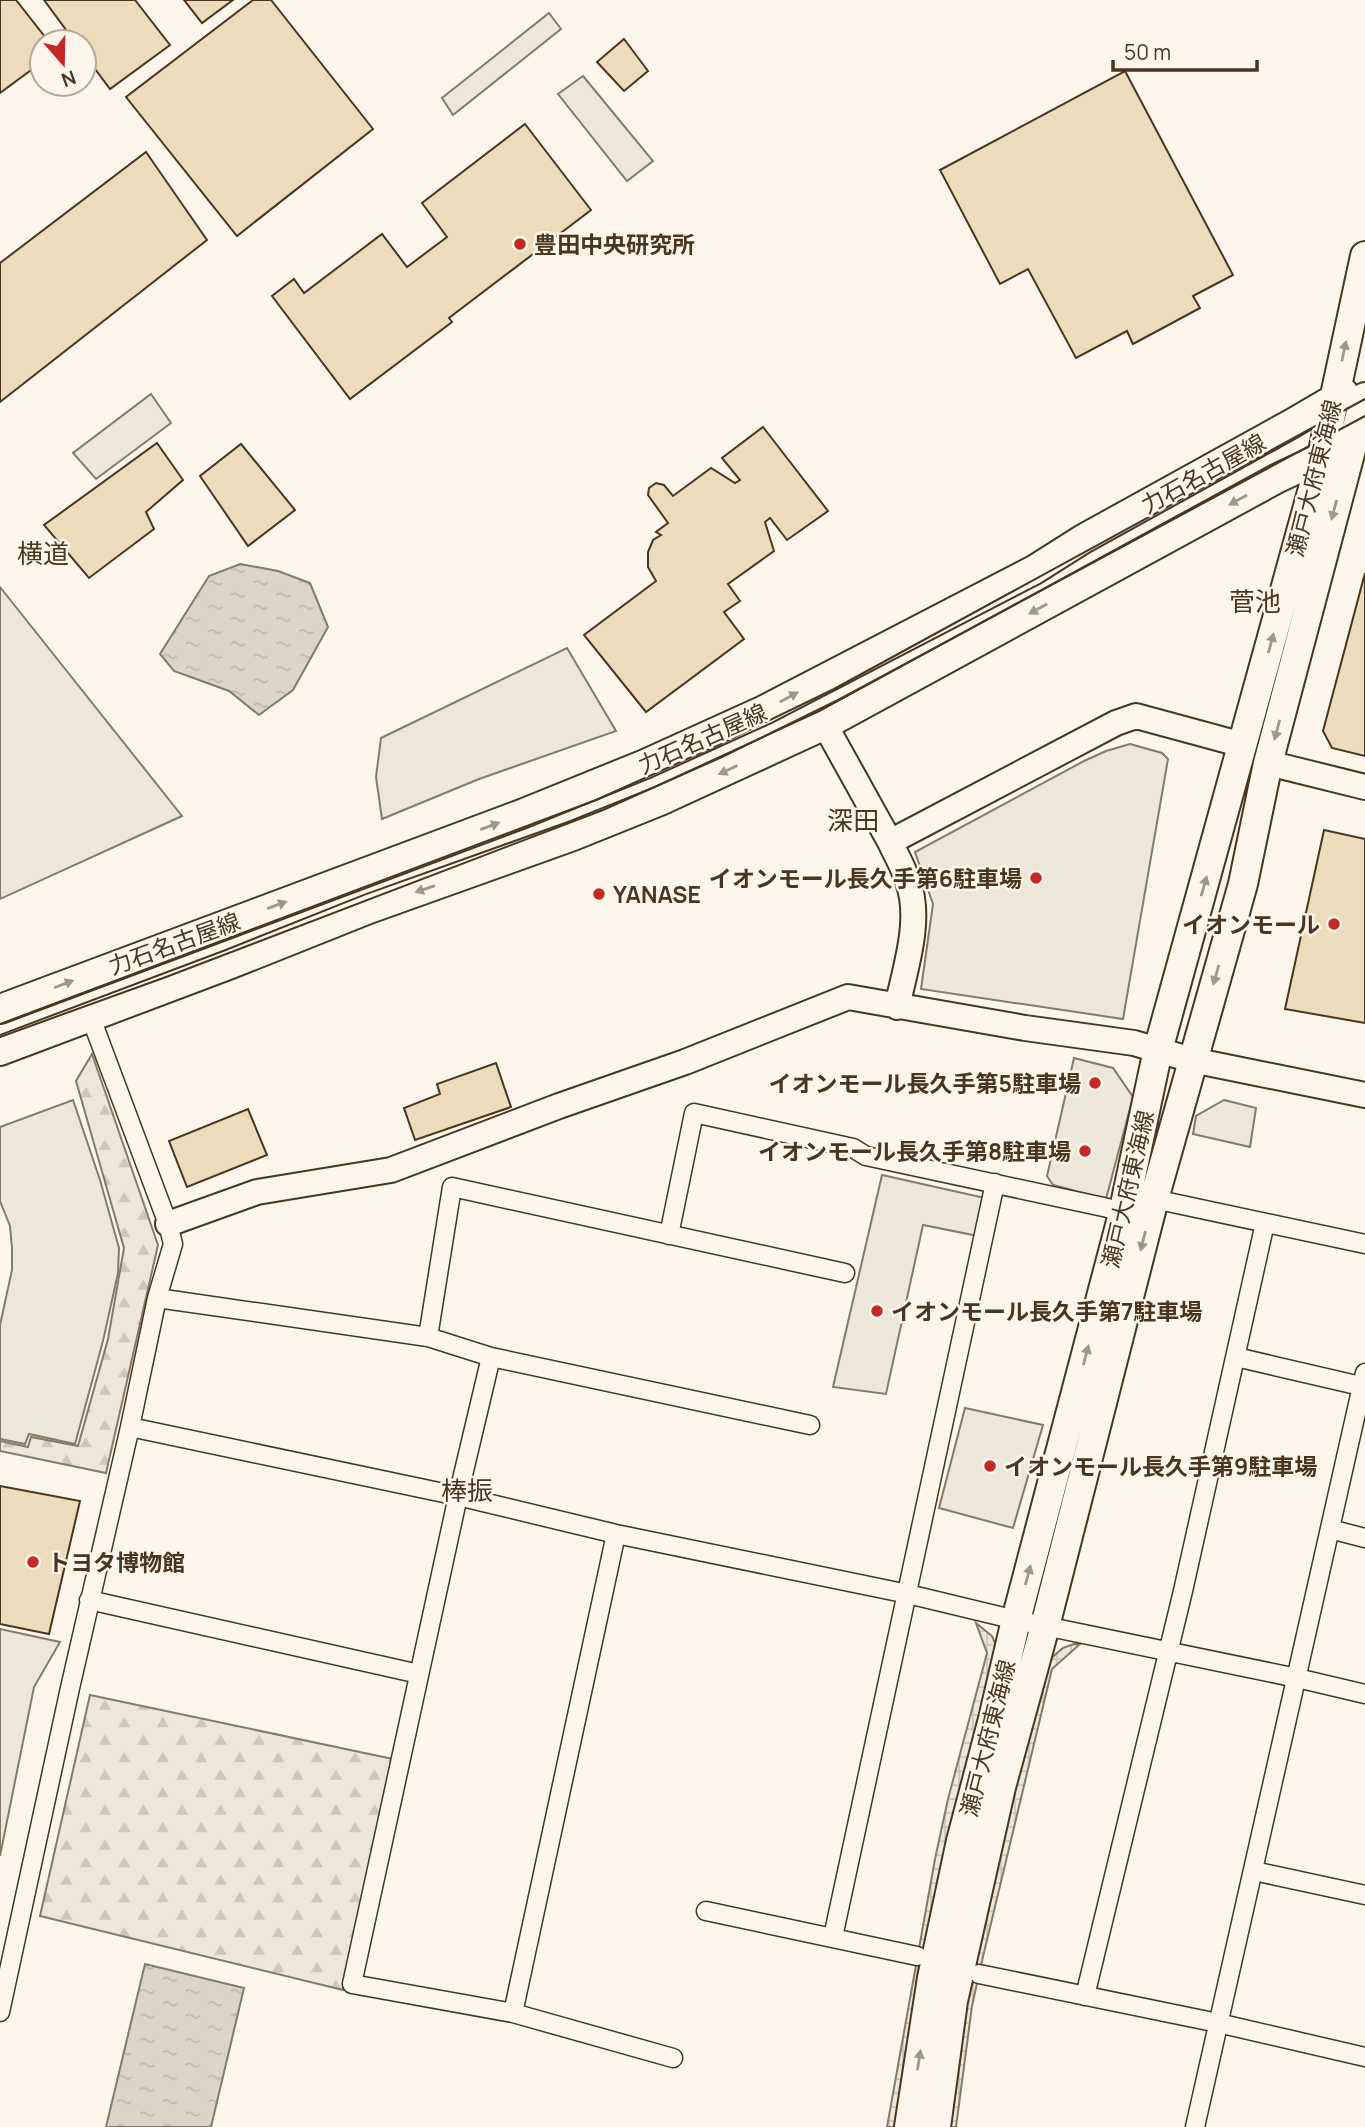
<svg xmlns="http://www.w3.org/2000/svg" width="1365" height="2127" font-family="Manrope,'Noto Sans JP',sans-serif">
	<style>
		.grass { fill: #ede6d9; stroke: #887966; stroke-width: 2 }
		.forest { fill: url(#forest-firs); stroke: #887966; stroke-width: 2 }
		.parking { fill: #ede7d9; stroke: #887966; stroke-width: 2 }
		.plaza { fill: url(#plaza-grid); stroke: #887966; stroke-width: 2 }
		.water { fill: url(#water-ripples); stroke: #887966; stroke-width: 2 }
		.building { fill: #ecdcbc; stroke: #4a3520; stroke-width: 2 }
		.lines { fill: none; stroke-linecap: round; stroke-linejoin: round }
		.street-casing { stroke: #4a3520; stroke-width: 21 }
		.secondary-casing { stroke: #4a3520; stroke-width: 28 }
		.primary-casing { stroke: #4a3520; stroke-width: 32 }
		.street { stroke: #fbf6e9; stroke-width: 18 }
		.secondary { stroke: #fbf6e9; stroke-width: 24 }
		.primary { stroke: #fbf6e9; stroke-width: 28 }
		.tram { stroke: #4a3520; stroke-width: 2 }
		.oneway { fill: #a29684 }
		.poi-dot { fill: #c62828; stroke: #fbf6e9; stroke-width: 2.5 }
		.labels { text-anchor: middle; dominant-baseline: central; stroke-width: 5; stroke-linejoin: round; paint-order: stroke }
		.poi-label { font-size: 23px; font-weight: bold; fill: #4a3520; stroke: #fbf6e9; text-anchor: start }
		.street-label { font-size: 23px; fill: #4a3520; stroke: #fbf6e9 }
		.quarter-label { font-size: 26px; fill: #4a3520; stroke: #fbf6e9 }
	</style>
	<defs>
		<pattern id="forest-firs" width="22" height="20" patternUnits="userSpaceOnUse" patternTransform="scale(1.75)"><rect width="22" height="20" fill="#ede6d9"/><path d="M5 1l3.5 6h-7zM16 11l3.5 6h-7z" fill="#cdc6ba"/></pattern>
		<pattern id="plaza-grid" width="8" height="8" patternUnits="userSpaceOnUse" patternTransform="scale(1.75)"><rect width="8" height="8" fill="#ede7d9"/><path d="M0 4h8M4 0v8" fill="none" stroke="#cdc7ba"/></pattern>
		<pattern id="water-ripples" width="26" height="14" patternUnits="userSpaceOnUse" patternTransform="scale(1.75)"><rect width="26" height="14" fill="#dcd4c6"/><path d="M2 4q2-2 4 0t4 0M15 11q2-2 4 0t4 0" fill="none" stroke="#beb7aa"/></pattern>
	</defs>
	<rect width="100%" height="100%" fill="#fbf6e9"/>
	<path class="grass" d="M0 587 182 816 0 899Z"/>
	<path class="forest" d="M92 1054 158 1245 106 1473 0 1451V1441L28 1447 31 1437 78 1446 108 1339 124 1248 76 1081Z
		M90 1695 393 1759 343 1990 40 1916Z"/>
	<path class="parking" d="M549 13 561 29 453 115 442 98Z
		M583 76 653 161 627 181 558 94Z
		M151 394 171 423 96 479 73 453Z
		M567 648 616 731 479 779 382 819 376 777 381 738Z
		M1130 744 1162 753 1168 759 1123 1019 921 989 933 904 915 852 1084 761 1106 751Z
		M1074 1058 1113 1068 1133 1097 1106 1199 1053 1185 1047 1176Z
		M73 1100 100 1180 119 1248 118 1273 103 1341 75 1444 29 1434 25 1444 0 1439V1325L12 1270V1248L10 1226 0 1201V1127Z
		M1224 1100 1256 1108 1250 1147 1193 1134 1196 1116Z
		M882 1175 985 1198 978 1236 923 1225 886 1394 833 1387Z
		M965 1408 1043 1425 1013 1528 939 1508Z
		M0 1629 60 1642 34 1687 0 1856Z"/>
	<path class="plaza" d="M976 1623 992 1636 995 1643V1653L951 1826 897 2127H887L935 1859 948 1799 987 1653Z
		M1074 1644H1080L1052 1669 981 1965 972 2006 956 2127H947L965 2001 996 1859 1049 1660 1063 1648Z"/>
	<path class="water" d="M240 564 278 571 310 583 328 627 293 690 259 715 229 691 174 671 160 654 209 576Z
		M145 1964 244 1988 211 2127H106Z"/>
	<path class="building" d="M0 0H16L49 42H42V62L0 93Z
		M44 0H135L170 45 110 89 84 54V42H75Z
		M184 0H233L202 23Z
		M253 0H271L373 129 237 236 126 97Z
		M624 39 648 71 624 91 597 62Z
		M1125 71 1233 275 1193 296 1200 308 1133 344 1127 331 1076 358 1028 269 1000 284 940 170Z
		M525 124 591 210 449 318 452 322 350 399 272 296 294 279 304 293 382 234 407 267 447 237 422 203Z
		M146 152 207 240 0 402V263Z
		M763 427 828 511 787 540 770 518 765 522 774 551 728 584 740 601 724 612 744 639 646 712 584 635 656 581 648 567V552L653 540 661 535 656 532 668 523 648 495 649 488 656 483 664 485 673 496 711 468 735 483 740 480 722 458Z
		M157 443 183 480 146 512 154 529 89 578 44 525Z
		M241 444 295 510 248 546 200 476Z
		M1365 573V756L1332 748 1323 731Z
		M1324 830 1365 839V1023L1285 1009Z
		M496 1063 511 1107 415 1140 404 1108 440 1094 437 1084Z
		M248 1109 267 1155 187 1187 169 1141Z
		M0 1486 80 1501 49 1634 0 1624Z"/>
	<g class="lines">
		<g class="street-casing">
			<path id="street" d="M1154 1199 1365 1244
				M669 1235 694 1113 853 1148 866 1156 1108 1208 1123 1214
				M157 1298 428 1337
				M491 1357 458 1496 352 1984 513 2013 616 1534
				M1236 1357 1365 1387
				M810 1425 491 1357 428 1337 452 1187 845 1273
				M130 1427 458 1496 616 1534 908 1594 1016 1620 1297 1678 1365 1694
				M1330 1529 1365 1538
				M89 1600 419 1674
				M1254 1871 1365 1895
				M706 1911 917 1956
				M833 1937 995 1183
				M979 1974 1218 2023 1365 2057
				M1085 1996 1183 1591 1265 1223
				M0 2012 70 1688 130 1427 157 1298 173 1244 168 1224 91 1018
				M513 2013 673 2058
				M1195 2127 1365 1373"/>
		</g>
		<g class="secondary-casing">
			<path id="secondary" d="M825 725 890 842
				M1268 763 1365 787
				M897 1007C905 969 922 920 908 882 904 868 896 855 890 842L1116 723 1136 716 1243 745
				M168 1224 257 1192 391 1170 559 1106 685 1062 848 997 1025 1028 1134 1043 1192 1060 1365 1095"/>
		</g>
		<g class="primary-casing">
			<path id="primary" d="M0 1009 524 813 645 764 764 710 1034 570 1083 539 1291 424 1344 393
				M0 1051 231 964 369 909 573 836 660 801 825 725 1278 478 1331 453
				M909 2127 932 1978 961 1841 993 1719 1016 1620 1123 1214 1158 1050 1322 456 1365 256
				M936 2127 953 2001 1001 1787 1045 1626 1154 1199 1243 884 1268 763 1365 397"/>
		</g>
		<use href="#street" class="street"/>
		<use href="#secondary" class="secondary"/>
		<use href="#primary" class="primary"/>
		<path class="tram" d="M0 1024 596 800 716 746 834 689 1365 399
			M0 1037 166 977 603 810 722 757 840 699 1365 416"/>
	</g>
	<defs><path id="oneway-solid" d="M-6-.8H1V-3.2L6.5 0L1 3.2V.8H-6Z" transform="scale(1.75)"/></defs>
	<g class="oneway">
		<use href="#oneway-solid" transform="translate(1344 351) rotate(-78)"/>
		<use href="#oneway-solid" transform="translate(1238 500) rotate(151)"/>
		<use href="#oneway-solid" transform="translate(1334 510) rotate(105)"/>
		<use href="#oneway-solid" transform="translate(1038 609) rotate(151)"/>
		<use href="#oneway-solid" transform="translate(1271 643) rotate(-75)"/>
		<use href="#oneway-solid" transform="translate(789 697) rotate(-28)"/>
		<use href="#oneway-solid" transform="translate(1277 730) rotate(105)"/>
		<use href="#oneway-solid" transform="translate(728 770) rotate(155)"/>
		<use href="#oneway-solid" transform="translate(490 826) rotate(-20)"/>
		<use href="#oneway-solid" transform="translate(1204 886) rotate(-74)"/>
		<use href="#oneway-solid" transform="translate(425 889) rotate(161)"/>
		<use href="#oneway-solid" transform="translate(277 905) rotate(-20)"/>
		<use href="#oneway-solid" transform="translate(1216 975) rotate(106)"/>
		<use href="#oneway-solid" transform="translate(64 984) rotate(-21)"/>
		<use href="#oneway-solid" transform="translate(1143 1241) rotate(104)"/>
		<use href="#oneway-solid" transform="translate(1086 1355) rotate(-75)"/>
		<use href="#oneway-solid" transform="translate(1028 1575) rotate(-75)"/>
		<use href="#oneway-solid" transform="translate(919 2060) rotate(-81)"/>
	</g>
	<g class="poi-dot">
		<circle cx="520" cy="244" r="7"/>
		<circle cx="1036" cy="878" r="7"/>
		<circle cx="599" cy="894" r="7"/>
		<circle cx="1334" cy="924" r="7"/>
		<circle cx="1095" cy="1083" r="7"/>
		<circle cx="1085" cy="1151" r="7"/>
		<circle cx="877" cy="1311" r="7"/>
		<circle cx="990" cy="1466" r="7"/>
		<circle cx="33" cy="1562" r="7"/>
	</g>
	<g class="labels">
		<g class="poi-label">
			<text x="534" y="244">豊田中央研究所</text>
			<text x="1022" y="878" text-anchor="end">イオンモール長久手第6駐車場</text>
			<text x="613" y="894">YANASE</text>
			<text x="1320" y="924" text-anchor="end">イオンモール</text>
			<text x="1081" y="1083" text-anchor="end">イオンモール長久手第5駐車場</text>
			<text x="1071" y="1151" text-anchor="end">イオンモール長久手第8駐車場</text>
			<text x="891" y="1311">イオンモール長久手第7駐車場</text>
			<text x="1004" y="1466">イオンモール長久手第9駐車場</text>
			<text x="47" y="1562">トヨタ博物館</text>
		</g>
		<g class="street-label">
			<text transform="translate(1203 473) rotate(-29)">力石名古屋線</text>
			<text transform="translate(1313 478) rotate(-76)">瀬戸大府東海線</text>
			<text transform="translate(702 738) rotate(-24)">力石名古屋線</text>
			<text transform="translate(174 943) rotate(-20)">力石名古屋線</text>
			<text transform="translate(1127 1189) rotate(-77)">瀬戸大府東海線</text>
			<text transform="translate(987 1738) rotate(-76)">瀬戸大府東海線</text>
		</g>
		<g class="quarter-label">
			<text x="43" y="553">横道</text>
			<text x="1255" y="601">菅池</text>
			<text x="853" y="820">深田</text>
			<text x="467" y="1490">棒振</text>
		</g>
	</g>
	<g transform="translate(63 63) rotate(160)"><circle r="33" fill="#fbf6e9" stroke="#b4a999" stroke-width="2"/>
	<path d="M0-5L12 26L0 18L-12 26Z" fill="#c62828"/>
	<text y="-10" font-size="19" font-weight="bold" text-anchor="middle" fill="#4a3520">N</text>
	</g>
	<path d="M1113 60v10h144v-10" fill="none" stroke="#4a3520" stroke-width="3.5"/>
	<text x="1124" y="60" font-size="21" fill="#4a3520" stroke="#fbf6e9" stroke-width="5" paint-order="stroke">50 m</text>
</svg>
